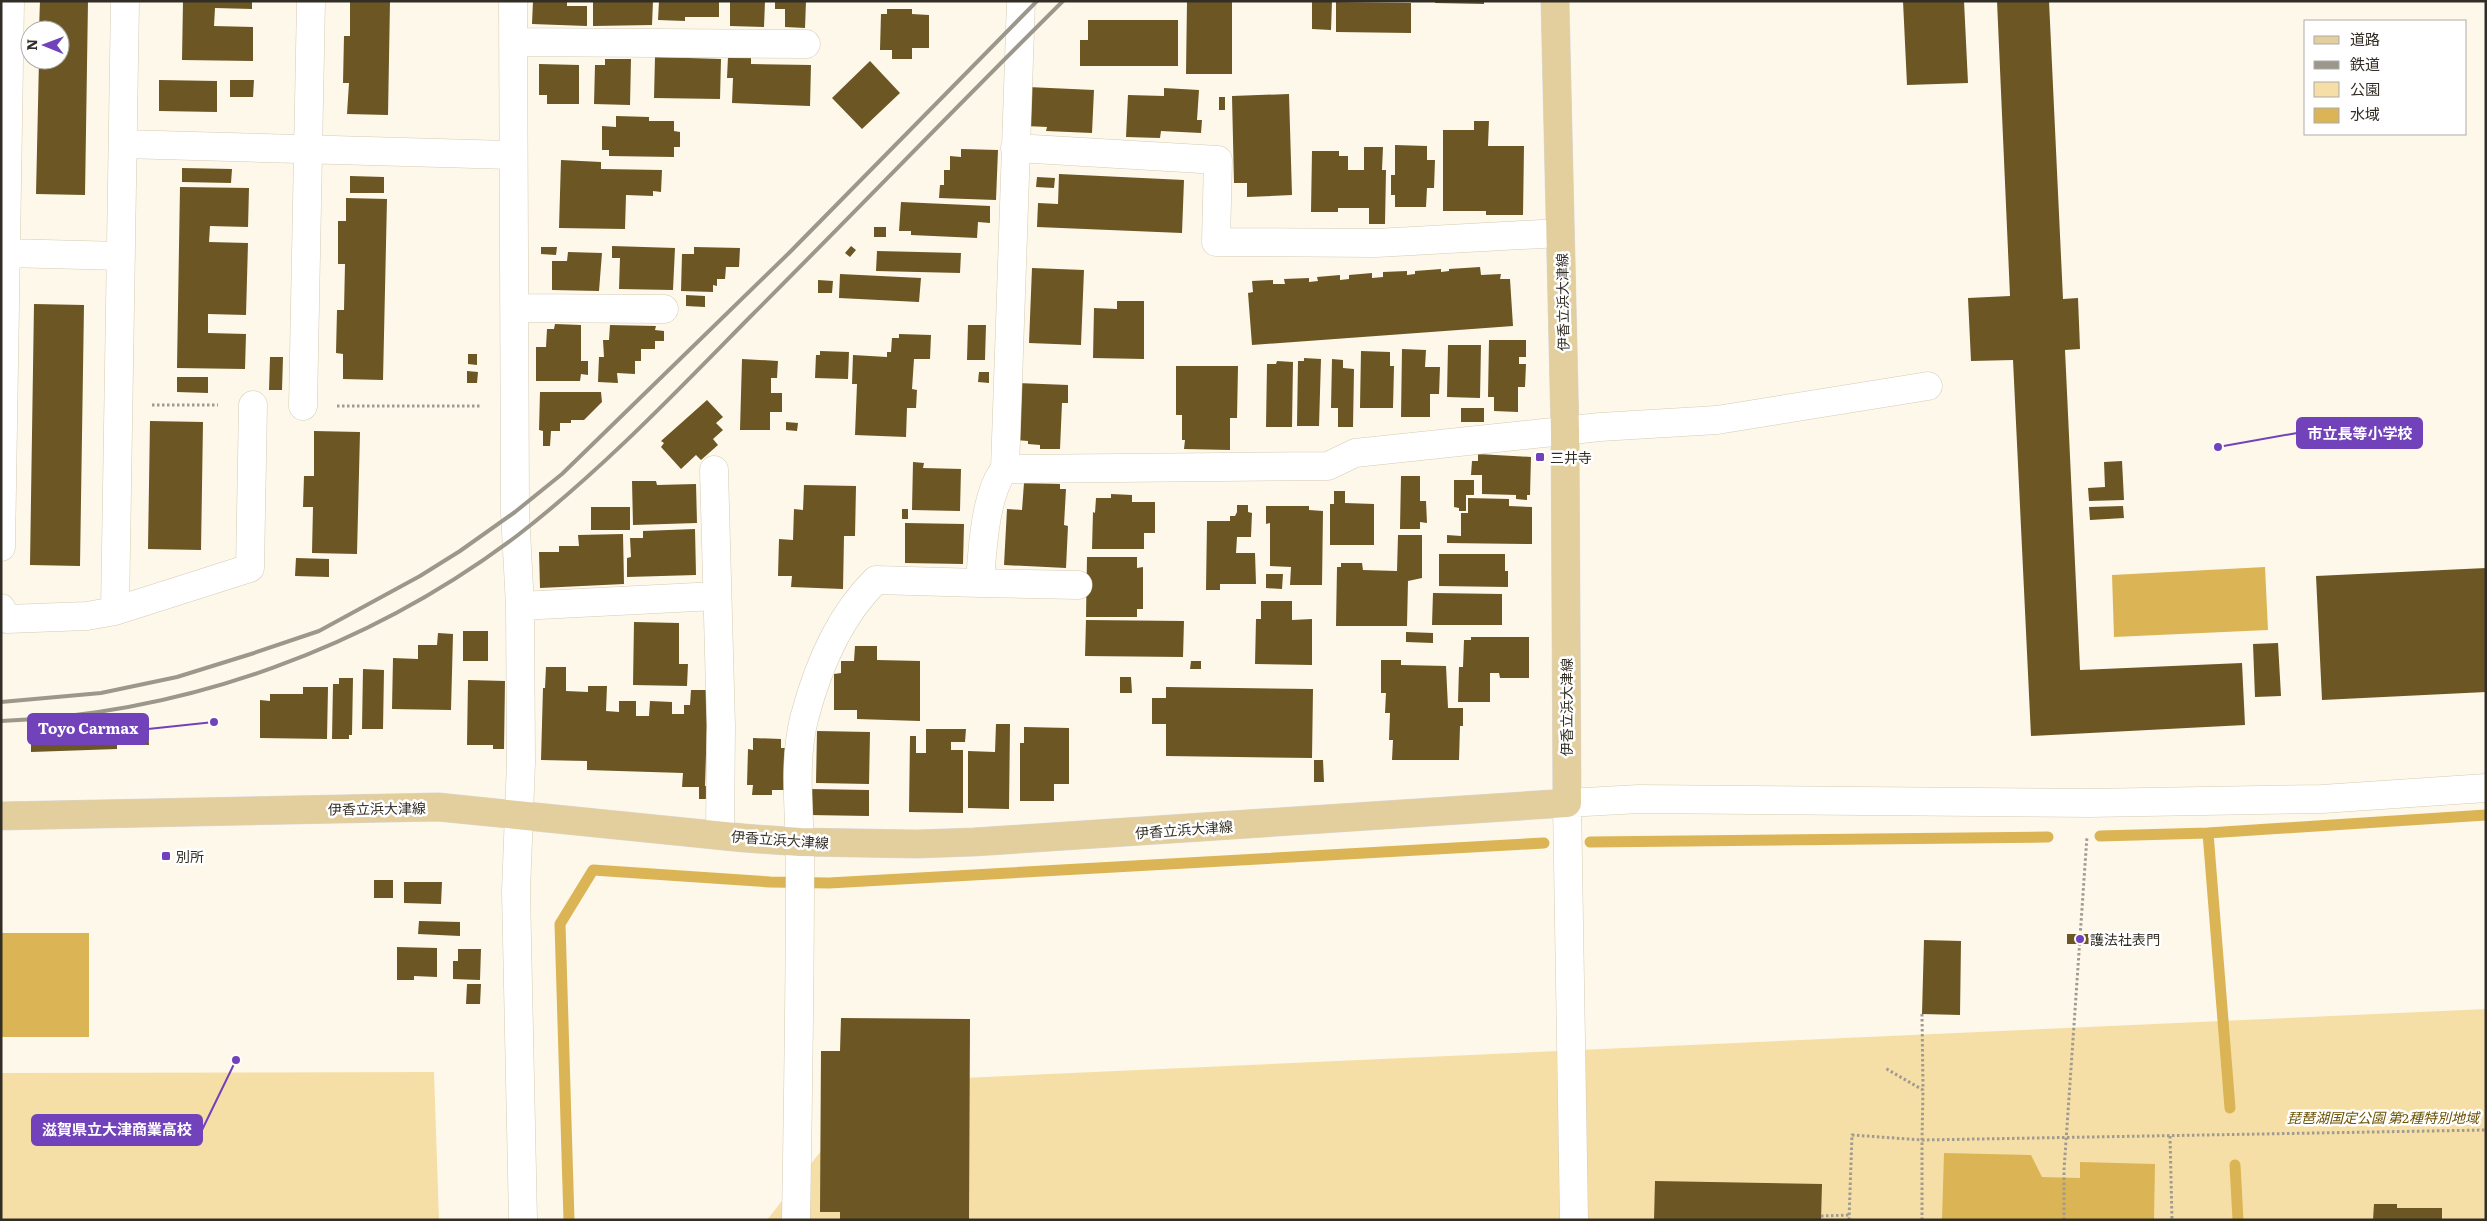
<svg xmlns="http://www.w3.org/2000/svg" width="2487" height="1221" font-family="Literata,'Noto Sans JP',serif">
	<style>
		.green { fill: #f6dfa7 }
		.water { fill: #dbb555 }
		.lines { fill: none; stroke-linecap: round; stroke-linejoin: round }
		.stream { stroke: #dbb555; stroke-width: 11 }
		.building { fill: #6b5624 }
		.minor-casing { stroke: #d5cbb5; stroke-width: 29 }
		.major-casing { stroke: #dad9d8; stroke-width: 29 }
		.path { stroke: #a09b90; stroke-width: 3; stroke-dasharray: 2.5 2.5; stroke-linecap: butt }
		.minor { stroke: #fff; stroke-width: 28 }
		.major { stroke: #e3ce9d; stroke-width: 28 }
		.rail { stroke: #9c978b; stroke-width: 4 }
		.poi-dot { fill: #7142b9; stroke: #fff; stroke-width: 2 }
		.labels { text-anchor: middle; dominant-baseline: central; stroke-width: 5; stroke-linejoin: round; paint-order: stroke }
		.street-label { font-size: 14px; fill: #322e25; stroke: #fff }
		.poi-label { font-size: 14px; fill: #322e25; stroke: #fff; text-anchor: start }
		.park-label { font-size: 14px; font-style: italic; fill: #6b5101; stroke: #fff }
		.leader { fill: none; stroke: #7142b9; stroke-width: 2 }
		.callout-dot { fill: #7142b9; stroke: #fff; stroke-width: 2 }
		.callout { fill: #7142b9; stroke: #7142b9; stroke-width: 2 }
		.callout-label { font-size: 15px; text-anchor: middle; font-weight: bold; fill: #fff }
	</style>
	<rect width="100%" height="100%" fill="#fef8ea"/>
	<path class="green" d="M2486 1009V1220H767L875 1082Z
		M434 1072 439 1220H1V1073Z"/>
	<path class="water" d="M2265 567 2268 630 2114 637 2112 575Z
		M1 933H89V1037H1Z
		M1944 1153 2031 1155 2042 1177 2080 1178V1162L2155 1164 2154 1220H1942Z"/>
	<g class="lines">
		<path class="stream" d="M2208 833 2230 1108
			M2100 836 2208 833 2486 815
			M1590 842 2048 837
			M2235 1165 2238 1220
			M569 1220 560 924 593 870 770 882 829 883 1544 843"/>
	</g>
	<path class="building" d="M40 1H88L85 195 36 194 39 60H60V30H39Z
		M183 1H252V9L215 8 214 26 253 27V61L182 60Z
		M350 1H390L388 115 347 114 349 83H343L344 36H350Z
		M533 1H567V6H587V26L532 24Z
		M593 1H653L652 25 593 26Z
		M659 1H719V17H685V21L658 20Z
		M730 1H765L764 27 730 26Z
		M775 1H806L805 28 785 27V9H775Z
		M1187 1H1232V74H1186Z
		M1312 1H1332L1331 30 1312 29Z
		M1435 1H1484V4L1435 3Z
		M1903 1H1964L1968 83 1907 85Z
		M1997 1H2049L2063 299 2078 298 2080 349 2065 350 2080 670 2242 663 2245 725 2031 736 2013 360 1971 361 1968 298 2010 296Z
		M1336 2 1411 3V33L1336 32Z
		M887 9H912V14L929 15V48H912V59H892V50H880L881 14H887Z
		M1088 20H1178V66H1080V40H1088Z
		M655 57 721 59 720 99 654 98Z
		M728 57 751 58V64L811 65 810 106 732 103 733 78H727Z
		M605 59H631L630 105 594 104 595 65H605Z
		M870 61 900 93 862 129 832 98Z
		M539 64 579 65V104H547V95H539Z
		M159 80 217 81V112L159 111Z
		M230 80H254L253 97H230Z
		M1028 87 1094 90 1092 133 1046 131 1047 127 1026 126Z
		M1164 88 1199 90 1197 120H1202L1201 133 1161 131 1160 138 1126 137 1128 95 1164 96Z
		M1289 94 1292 195 1247 197V183H1234L1232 96Z
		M1219 97H1225V110H1219Z
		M616 116 649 117V121H674V131L680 132V147H674V157L609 156V150H602V126L616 127Z
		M1474 121H1489L1488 146H1524L1523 215H1486V211H1443V130H1474Z
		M1395 145 1427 146V160H1435L1434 188H1427L1426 207H1395V195H1391V175H1395Z
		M1364 147H1383L1382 170H1386L1385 224H1369V208H1338V212H1311L1312 151H1339V156H1348V170H1364Z
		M961 149 998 150 996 200 939 198 940 185H944V170H950V156L961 157Z
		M561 160 601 162V169L662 170 661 192 653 191V196L626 195 625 229 559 228Z
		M182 168 232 169 231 183 182 182Z
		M1059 174 1184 180 1182 233 1037 227 1038 203 1058 204Z
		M350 176 384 177V193H350Z
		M1037 177 1055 178 1054 188 1036 187Z
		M180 187 249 188 248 227 210 226 209 242 248 243 246 315 208 314V333L246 334 245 369 177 368Z
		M346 198 387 199 383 380 343 379V354L336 353 337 310H344L345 264H338V221H346Z
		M901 202 990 206V223L978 222 977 238 911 235V231H899Z
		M874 227H886V237H874Z
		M612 246 675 248 673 290 619 289 620 258H612Z
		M851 246 856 250 850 257 845 253Z
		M541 247H557L556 255 541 254Z
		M694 247 740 248 739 267H726L725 279H717V286L713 285V292L681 291 682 254H694Z
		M877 251 961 253 960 273 876 271Z
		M568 252 602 253 599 291 552 290V261H567Z
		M1480 267 1481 275 1501 274 1500 279H1510L1513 326 1252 345 1248 293 1253 292 1252 281 1273 280V284H1285L1284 279 1309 278V282L1318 281 1317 277 1340 275V280L1349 279V275L1372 273V278L1383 277V272L1407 271V275L1415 274V271L1441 269V272L1449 271V269Z
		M1032 268 1084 270 1081 345 1029 343Z
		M840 274 921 278 919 302 839 298Z
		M818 280 833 281 832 293H818Z
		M686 295 705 296V307L686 306Z
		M1117 301H1144V359L1093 358 1094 308 1117 309Z
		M34 304 84 305 80 566 30 565Z
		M555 324 581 325V361H588V375L581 374 580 381H536V347H546L547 329H554Z
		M610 325 656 326 655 330 664 331V341H655V349H641V361H635V374L617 373 618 383 598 382 599 357H604L603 340H609Z
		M968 325H986L985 360H967Z
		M899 334 931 335 930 359H914L912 389 917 390 916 408H907L906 437 855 435 857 384H852L853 355 887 357V352H891L892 338H899Z
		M1489 340H1526V357H1519V364H1526L1525 387H1518V412L1494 411V397H1488Z
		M1448 345H1481L1480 398 1447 397Z
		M1402 349 1426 350 1425 367H1440L1439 394H1430V417H1401Z
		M820 351 849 352 848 379 815 378 816 355H820Z
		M1361 351 1390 352V366H1394L1393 408H1360Z
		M468 354H477V365L468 364Z
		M270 357H283L282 390H269Z
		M1304 358 1321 359 1319 426H1297L1298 361H1304Z
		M742 359 778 361 777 378H771V393H782V412H770V430H740Z
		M1332 359 1343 360V368L1354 369 1353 427H1338V408H1331Z
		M1277 361 1293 362 1292 427H1266L1267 364H1276Z
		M1176 366H1238L1237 418H1230V450L1184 449 1185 440H1182V415H1176Z
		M467 371 478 372 477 383H467Z
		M979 372H989V383L978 382Z
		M177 377H208V393L177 392Z
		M1017 383 1068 385V403H1062L1060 449H1040V445L1028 444V441L1015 440Z
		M540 392H601L602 402 584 420H571V423H560V431H551L550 446H543V431L539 430Z
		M707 400 723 417 716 423 723 430 713 439 718 445 701 460 696 455 681 469 661 447 664 443 661 441Z
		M1461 408H1484V422H1461Z
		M150 421 203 422 201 550 148 549Z
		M786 422 798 423 797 431 786 430Z
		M314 431 360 432 357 554 312 553 313 507H303L304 476H314Z
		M1478 454 1531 457 1530 495H1527V500L1516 499V495L1482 494V475H1471L1472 461H1478Z
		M2122 461 2124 500 2089 501 2088 488 2105 487 2104 462Z
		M913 462 924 463 923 468 961 469 960 511 912 510Z
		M1401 476H1420V501H1426L1427 523 1420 522V529H1400Z
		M1454 480H1474V495H1466V511H1459V508L1454 507Z
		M632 481H656L657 485 696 484 697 523 633 525Z
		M1024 483 1060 484V489H1066L1064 525 1068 526 1066 568 1004 565 1007 509 1022 510Z
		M804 485 856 486 855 536H844L843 589 791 587 792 576H778L779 539 793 540 794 509 803 510Z
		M1334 491H1345V503L1374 504V545H1330V504H1334Z
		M1111 494 1132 495V502H1155V533H1144V549H1092L1093 512 1095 513 1096 498H1111Z
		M1468 498 1509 499V506L1532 507V544L1447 543V535L1461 536V513H1468Z
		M1237 505H1248V512L1252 513 1251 537H1237L1236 553H1255L1256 584H1220V590H1206L1207 521H1230V516H1235L1237 512Z
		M1266 506H1309V510L1323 511 1322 585H1290L1291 567 1270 566V523L1266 524Z
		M2123 506 2124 518 2090 520 2089 507Z
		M591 507H630V530H591Z
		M902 509H908V519H902Z
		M905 523 964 524 963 564 905 563Z
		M695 529 696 575 627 577V558L631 557 630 538H643V531Z
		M623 534 624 584 540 588 539 552H559V546H579L578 535Z
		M1398 535H1422V578L1408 581 1407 626H1336L1337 567H1341V563H1362L1363 570 1397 571Z
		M1439 554H1505V571H1508V587L1439 586Z
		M1087 557H1137V568L1143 567V609H1137V617H1086Z
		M296 558 329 559V577L295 576Z
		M2486 568V692L2322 700 2316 576Z
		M1266 574H1283L1282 589 1266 588Z
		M1433 593 1502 594V625H1432Z
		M1261 601H1292V620L1312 619V665L1255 664 1256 619H1261Z
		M1086 620 1184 621 1183 657 1085 656Z
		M634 622 679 623V664H688L687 686 633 685Z
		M463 631H488V661H463Z
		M1406 632 1433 633V643L1406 642Z
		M438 633 453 634 451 710 392 709 393 658 418 659V645H437Z
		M1471 637H1529V678H1500L1499 673H1490V702H1458L1459 667H1463L1464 640H1471Z
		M2278 643 2281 696 2255 697 2253 644Z
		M855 646H877V660L920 661V721L857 719V710H834V674L841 673V661H854Z
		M1381 660H1401V665L1446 666 1448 708H1463V726H1460L1459 760H1392L1393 740H1389L1390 713H1385L1386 693H1381Z
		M1191 661H1201V669H1190Z
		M546 667H566V691L588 692V686H607L606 711 619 712V701H636V716H649L650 701 672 702V714H684V705H690L691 690H708L705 786 709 787V799H699V787H682L683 773 587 770V761L541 760 543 688H545Z
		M363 669 384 670 383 729H362Z
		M1120 677H1131L1132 693H1120Z
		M339 678H353L352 735H349V739H332L333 684H339Z
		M468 680 505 681 504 749H493V745H467Z
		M303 687H328L327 739 260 738V700L270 701V694H303Z
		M1166 687 1313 689 1312 758 1166 756V724H1152V698H1166Z
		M996 724H1010L1009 809 968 808V751L995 752Z
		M1024 727 1069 728V784H1054V801H1020V743H1024Z
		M926 729H966L965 742H951V750H963V813L909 812 910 736H916V753H926Z
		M148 730 149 745 117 744V749L31 752V742Z
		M817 731 870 732 869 784 816 783Z
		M753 738 781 739V748H791V790H772V795H752L753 785H747L748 749 753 750Z
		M1314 760H1323L1324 782H1314Z
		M809 789 869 790V816L809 815Z
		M374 880H393V898H374Z
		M404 882H442L441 904 404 903Z
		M419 921 460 922V936L418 934Z
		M2067 934H2093V944H2067Z
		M1924 940 1961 941 1960 1015 1922 1014Z
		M397 947 437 948V977L414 976V980H397Z
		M458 949H481L480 980 453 979V961H458Z
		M467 984H481L480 1004H466Z
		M841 1018 970 1019 969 1220H840V1212H820L821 1051H840Z
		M1655 1181 1822 1184 1821 1220H1654Z
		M2374 1204H2397V1208H2442V1220H2373Z"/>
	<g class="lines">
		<g class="minor-casing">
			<path id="minor" d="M513 1 515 512 520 606 521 762 516 891 523 1220
				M513 42 806 44
				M123 144 513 155
				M1015 148 1218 160 1216 242 1376 243 1560 233
				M6 253 121 256
				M515 308 664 309
				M303 406 311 1
				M1005 469 1328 466 1355 453 1600 427 1717 420 1928 386
				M714 470 721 726 720 835
				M1 547 10 1
				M980 583 1078 585
				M520 606 716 596
				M1 608 7 619 87 616 115 611 250 568 253 405
				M115 611 125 1
				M796 1220C798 1103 800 986 800 869 801 819 792 768 804 719 817 669 839 616 876 580L980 583C982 553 985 492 1005 469L1021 1
				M1574 1220 1567 803 1639 799 2089 803 2322 799 2486 788"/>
		</g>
		<g class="major-casing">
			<path id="major" d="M1 816 438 807 744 838 800 842 916 844 974 842 1567 803 1565 431 1555 1"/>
		</g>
		<path class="path" d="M152 405H218
			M337 406H480
			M1922 1014 1923 1089
			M2170 1136 2172 1220
			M1821 1216 1849 1215
			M1849 1220 1852 1135 1922 1140 1923 1090 1885 1068
			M1922 1220V1140L2486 1130
			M2064 1220V1170L2087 836
			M2486 1220V1219"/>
		<use href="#minor" class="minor"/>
		<use href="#major" class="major"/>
		<path class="rail" d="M1 702 101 693 177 677 251 654 319 631 420 576 460 551 515 512 562 474 790 252 1037 1
			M1 721C187 714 370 647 518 535 602 470 676 392 750 317 855 212 958 105 1063 1"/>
	</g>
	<g class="poi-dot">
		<rect x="1535" y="452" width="10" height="10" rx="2.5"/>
		<rect x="161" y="851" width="10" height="10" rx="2.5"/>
		<circle cx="2080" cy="939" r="5"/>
	</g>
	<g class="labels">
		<g class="street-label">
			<text transform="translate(1562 302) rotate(-91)">伊香立浜大津線</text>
			<text transform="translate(1566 707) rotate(-90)">伊香立浜大津線</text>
			<text transform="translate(377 808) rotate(-1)">伊香立浜大津線</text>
			<text transform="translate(1184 829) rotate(-4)">伊香立浜大津線</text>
			<text transform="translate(780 839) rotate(4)">伊香立浜大津線</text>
		</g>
		<g class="poi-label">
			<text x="1550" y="457">三井寺</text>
			<text x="176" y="856">別所</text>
			<text x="2090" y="939">護法社表門</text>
		</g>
		<g class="park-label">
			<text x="2383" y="1117">琵琶湖国定公園 第2種特別地域</text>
		</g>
	</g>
	<path class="leader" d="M2218 447L2297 433M214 722L148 729M236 1060L202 1130"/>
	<g class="callout-dot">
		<circle cx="2218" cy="447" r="5"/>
		<circle cx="214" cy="722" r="5"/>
		<circle cx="236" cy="1060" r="5"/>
	</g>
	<g class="callout">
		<rect x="2297" y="418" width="125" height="30" rx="5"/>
		<rect x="28" y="714" width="120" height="30" rx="5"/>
		<rect x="32" y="1115" width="170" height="30" rx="5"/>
	</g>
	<g class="callout-label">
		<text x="2360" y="439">市立長等小学校</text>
		<text x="88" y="734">Toyo Carmax</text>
		<text x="117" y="1135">滋賀県立大津商業高校</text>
	</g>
	<rect width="2487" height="1221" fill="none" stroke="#322e25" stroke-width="5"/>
	<rect x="2304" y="20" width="162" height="115" fill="#ffffff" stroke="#adaba8"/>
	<rect x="2314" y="36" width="25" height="8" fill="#e3ce9d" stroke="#adaba8"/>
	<text x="2350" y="45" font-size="15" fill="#322e25">道路</text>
	<rect x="2314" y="61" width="25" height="8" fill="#9c978b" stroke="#adaba8"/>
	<text x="2350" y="70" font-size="15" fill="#322e25">鉄道</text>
	<rect x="2314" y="82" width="25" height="15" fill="#f6dfa7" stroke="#adaba8"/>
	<text x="2350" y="95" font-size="15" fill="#322e25">公園</text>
	<rect x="2314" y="108" width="25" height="15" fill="#dbb555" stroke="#adaba8"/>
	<text x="2350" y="120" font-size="15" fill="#322e25">水域</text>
	<g transform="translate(45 45) rotate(271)"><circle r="24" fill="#ffffff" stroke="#adaba8"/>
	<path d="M0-4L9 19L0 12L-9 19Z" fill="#7142b9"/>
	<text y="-8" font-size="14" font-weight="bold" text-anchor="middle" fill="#322e25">N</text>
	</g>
</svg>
